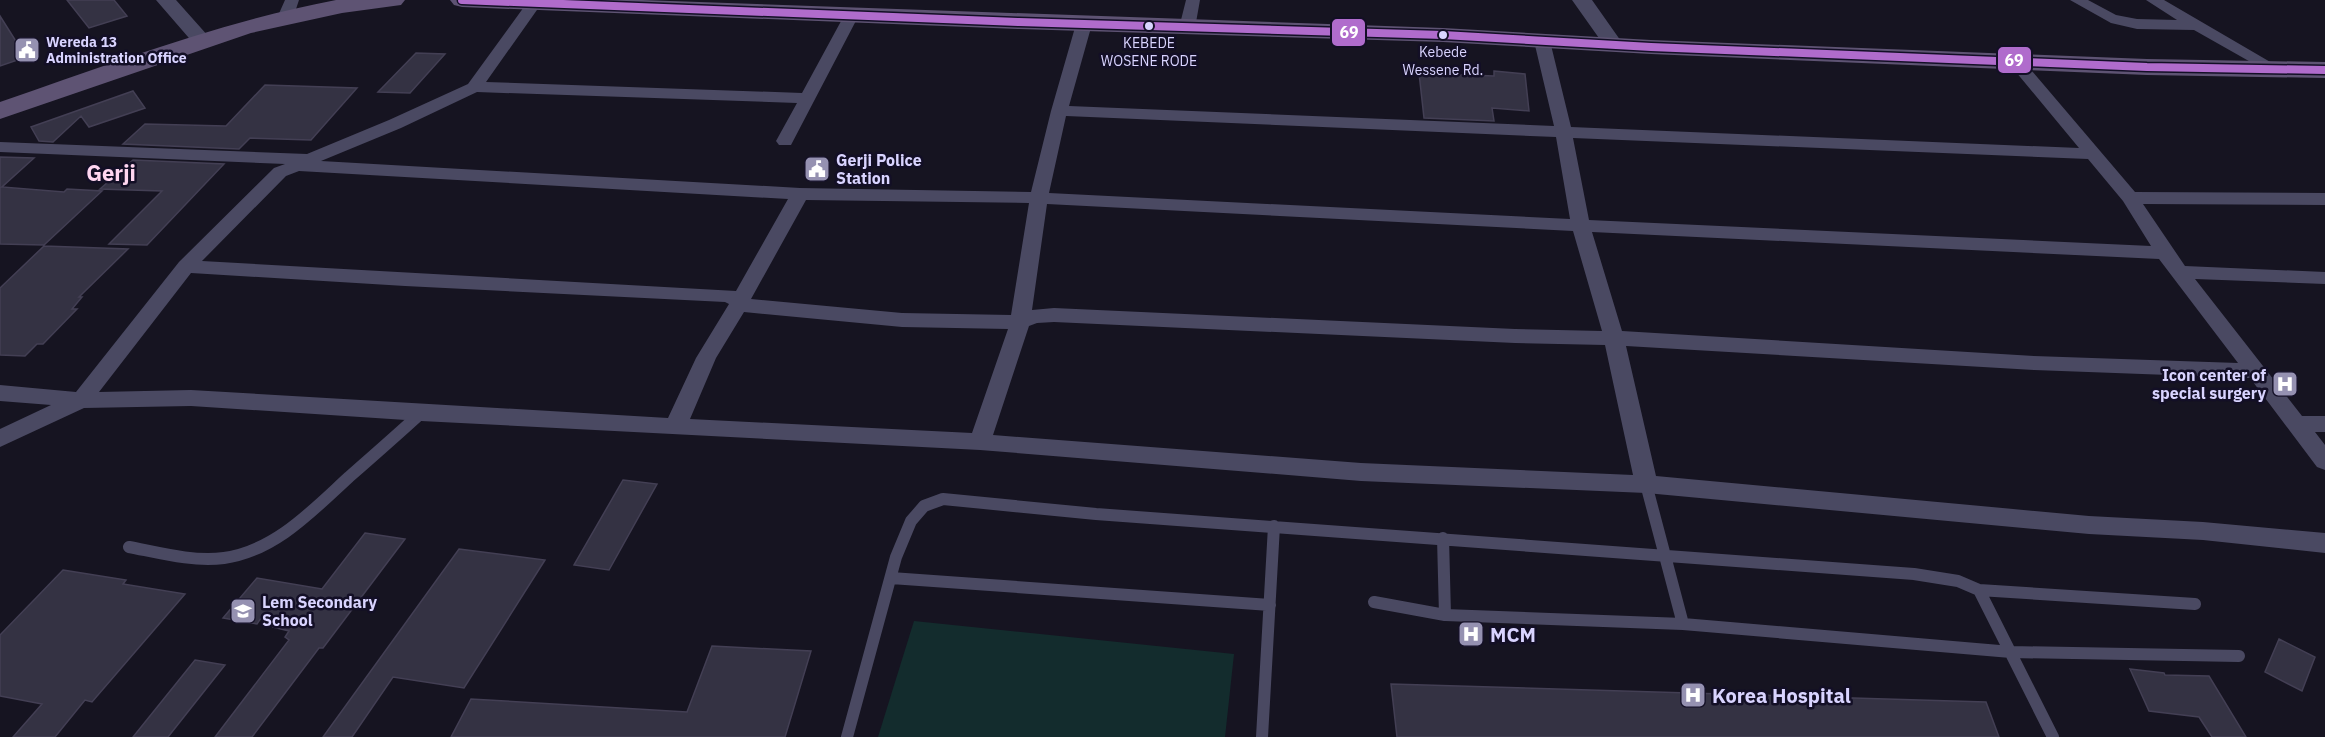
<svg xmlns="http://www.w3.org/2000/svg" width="2325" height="737" font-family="'IBM Plex Sans',sans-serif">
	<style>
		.green { fill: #132c2d }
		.building { fill: #343243; stroke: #433f54; stroke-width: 1.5 }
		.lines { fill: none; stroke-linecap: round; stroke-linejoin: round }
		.service { stroke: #4a4962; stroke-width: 12 }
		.minor { fill: #4a4962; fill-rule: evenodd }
		.tertiary { fill: #4a4962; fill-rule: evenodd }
		.primary { fill: #5e5373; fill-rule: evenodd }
		.bus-1-casing { stroke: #130f26; stroke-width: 11 }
		.bus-1 { stroke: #b06ccc; stroke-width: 8 }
		.bus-dot { fill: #d9d4ff; stroke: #130f26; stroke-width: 2 }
		.labels { text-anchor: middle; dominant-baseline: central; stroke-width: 5; stroke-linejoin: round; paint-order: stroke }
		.far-poi-label { font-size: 14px; font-weight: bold; fill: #d9d4ff; stroke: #130f26; text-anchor: start }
		.bus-label { font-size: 14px; fill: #d9d4ff; stroke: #130f26 }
		.poi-label { font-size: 16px; font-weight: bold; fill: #d9d4ff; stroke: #130f26; text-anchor: start }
		.near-poi-label { font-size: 20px; font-weight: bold; fill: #d9d4ff; stroke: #130f26; text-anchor: start }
		.district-label { font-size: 22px; font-weight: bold; fill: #ffd6f0; stroke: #130f26 }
		.line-badge { stroke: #130f26; stroke-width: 2 }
		.badge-label { font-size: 16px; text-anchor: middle; font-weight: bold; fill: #fff }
	</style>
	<rect width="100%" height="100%" fill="#161421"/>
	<path class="green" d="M914 621 1234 654 1225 737H878Z"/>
	<path class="building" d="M67 0H114L127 16 89 28Z
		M0 16 26 57 0 66Z
		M416 53 445 54 410 93 378 92Z
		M1494 71 1525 74 1529 111 1492 108 1494 121 1424 118 1419 73 1494 76Z
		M265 85 357 88 311 140 250 138 239 149 123 144 145 124 226 126Z
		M133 91 145 108 89 127 81 116 53 142 39 141 31 127Z
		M0 157 34 158 2 187 64 192 67 189 102 191 44 245 0 244Z
		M133 160 224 164 147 245 109 244 162 191 100 189Z
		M44 246 128 249 79 297H82L72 309H77L43 344H37L25 356 0 355V288Z
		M623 480 657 484 609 570 574 565Z
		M365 533 405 539 323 648H319L252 737H215L289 640 285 637 289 631 273 627 261 618 257 624 223 618 257 578 322 589Z
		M459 549 545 560 464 688 393 677 352 737H323Z
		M63 570 126 580 123 584 185 594 92 702 85 700 55 737H13L42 704 0 696V635Z
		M2279 639 2315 657 2302 691 2265 672Z
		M712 646 811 651 785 737H451L471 699 687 712Z
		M195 660 225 665 168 737H133Z
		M2130 669 2164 673 2165 675 2209 676 2246 737H2212L2199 717 2149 711Z
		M1391 684 1986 702 1999 737H1397Z"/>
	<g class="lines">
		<path class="service" d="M1646 484 1683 624
			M1443 538 1445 615
			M129 547C160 553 193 562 224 558 275 551 313 510 349 477 373 456 397 435 421 413
			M891 578 1270 605
			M1979 590 2195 604
			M1374 602 1445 615 1683 624 2011 652 2239 656
			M847 737 896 557 911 521 924 506 943 499 1096 514 1914 574 1958 581 1979 590 2053 737
			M1262 737 1274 526"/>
		<path class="minor" d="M285 0H299L293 18 285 23 277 18Z
			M529 0H544L486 82 802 93 846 12 851 10 859 15 791 145H779L776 141 797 103 477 92 401 128 321 161 800 188 1031 192 1051 111 1076 24 1084 19 1092 24 1069 106 1554 126 1534 41 1542 36 1550 41 1571 127 2079 148 2006 60 2008 57H2020L2135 192 2325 193V205L2143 204 2185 266 2325 272V284L2195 279 2302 416H2325V432H2315L2325 445V470L2317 467 2250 378 2034 370 1626 346 1656 476 2089 516 2203 522 2325 533V553L2203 540 2089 534 1646 493 1361 481 980 450 421 421 191 406 84 408 0 447V429L51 405 0 401V385L76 392 179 262 274 168 285 164 0 152V142L307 154 389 120 468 84ZM1066 116 1556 137 1570 219 1049 193ZM1573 138 2088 159 2123 201 2151 246 1589 220ZM299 171 788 199 736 291 202 261 286 176ZM806 200 1029 203 1011 315 902 313 751 299ZM1047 204 1573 231 1602 331 1515 329 1054 308 1032 310ZM1592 232 2159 259 2238 363 2034 356 1622 331ZM191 273 405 286 725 302 729 304 696 358 668 418 191 390 99 392ZM744 312 902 327 1008 329 972 433 690 419 716 358ZM1054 322 1515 343 1605 345 1633 475 1361 463 993 435 1029 326 1037 323Z
			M1186 0H1200L1195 28 1187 33 1179 28Z
			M2070 0H2088L2116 15 2137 19 2177 20 2146 0H2164L2284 70 2276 75 2270 73 2194 30 2137 29 2111 23Z"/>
		<path class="tertiary" d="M156 0H176L209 37 212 41 209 45H195Z
			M1572 0H1592L1623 44 1620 48H1606Z"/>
		<path class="primary" d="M336 0H405L401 5 342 13 251 33 0 119V102C111 64 220 22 336 0Z
			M450 0H642L1443 28 1651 40 2147 59 2325 62V78L2147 75 1651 54 1443 42 1019 29 462 7 454 5Z"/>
		<g class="bus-1-casing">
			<path id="bus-1" d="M462 0 1019 22 1443 35 1651 47 2147 67 2325 70"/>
		</g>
		<use href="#bus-1" class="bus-1"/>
	</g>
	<defs>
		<g id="civic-square" transform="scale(1.35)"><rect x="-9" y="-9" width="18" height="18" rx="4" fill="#9591b1" stroke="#130f26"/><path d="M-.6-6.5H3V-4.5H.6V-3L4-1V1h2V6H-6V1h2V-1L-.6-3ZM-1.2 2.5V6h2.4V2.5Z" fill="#fff"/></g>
		<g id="hospital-square" transform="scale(1.35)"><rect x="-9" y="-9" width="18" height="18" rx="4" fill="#9591b1" stroke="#130f26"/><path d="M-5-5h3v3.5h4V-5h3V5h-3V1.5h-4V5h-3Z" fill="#fff"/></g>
		<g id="school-square" transform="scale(1.35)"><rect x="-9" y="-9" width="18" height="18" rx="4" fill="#9591b1" stroke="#130f26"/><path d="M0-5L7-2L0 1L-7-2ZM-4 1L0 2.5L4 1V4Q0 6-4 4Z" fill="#fff"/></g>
	</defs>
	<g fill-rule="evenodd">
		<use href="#civic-square" x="27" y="50"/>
		<use href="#civic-square" x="817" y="169"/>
		<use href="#hospital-square" x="2285" y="384"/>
		<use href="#school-square" x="243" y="611"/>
		<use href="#hospital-square" x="1471" y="634"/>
		<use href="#hospital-square" x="1693" y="695"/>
	</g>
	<g class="bus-dot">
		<circle cx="1149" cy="26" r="5"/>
		<circle cx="1443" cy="35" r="5"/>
	</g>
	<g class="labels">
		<g class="far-poi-label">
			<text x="46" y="42">Wereda 13<tspan x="46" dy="16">Administration Office</tspan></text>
		</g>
		<g class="bus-label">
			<text x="1149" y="43">KEBEDE<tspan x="1149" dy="18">WOSENE RODE</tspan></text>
			<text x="1443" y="52">Kebede<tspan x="1443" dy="18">Wessene Rd.</tspan></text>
		</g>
		<g class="poi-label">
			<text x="836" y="160">Gerji Police<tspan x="836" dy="18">Station</tspan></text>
			<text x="2266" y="375" text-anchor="end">Icon center of<tspan x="2266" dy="18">special surgery</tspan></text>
			<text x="262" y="602">Lem Secondary<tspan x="262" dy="18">School</tspan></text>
		</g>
		<g class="near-poi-label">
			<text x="1490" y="634">MCM</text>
			<text x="1712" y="695">Korea Hospital</text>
		</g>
		<g class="district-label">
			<text x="111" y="172">Gerji</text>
		</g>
	</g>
	<g class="line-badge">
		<rect x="1331" y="18" width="35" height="29" rx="6" fill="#b06ccc"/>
		<rect x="1997" y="46" width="35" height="28" rx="6" fill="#b06ccc"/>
	</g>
	<g class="badge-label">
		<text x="1349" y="38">69</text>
		<text x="2014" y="66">69</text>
	</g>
</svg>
